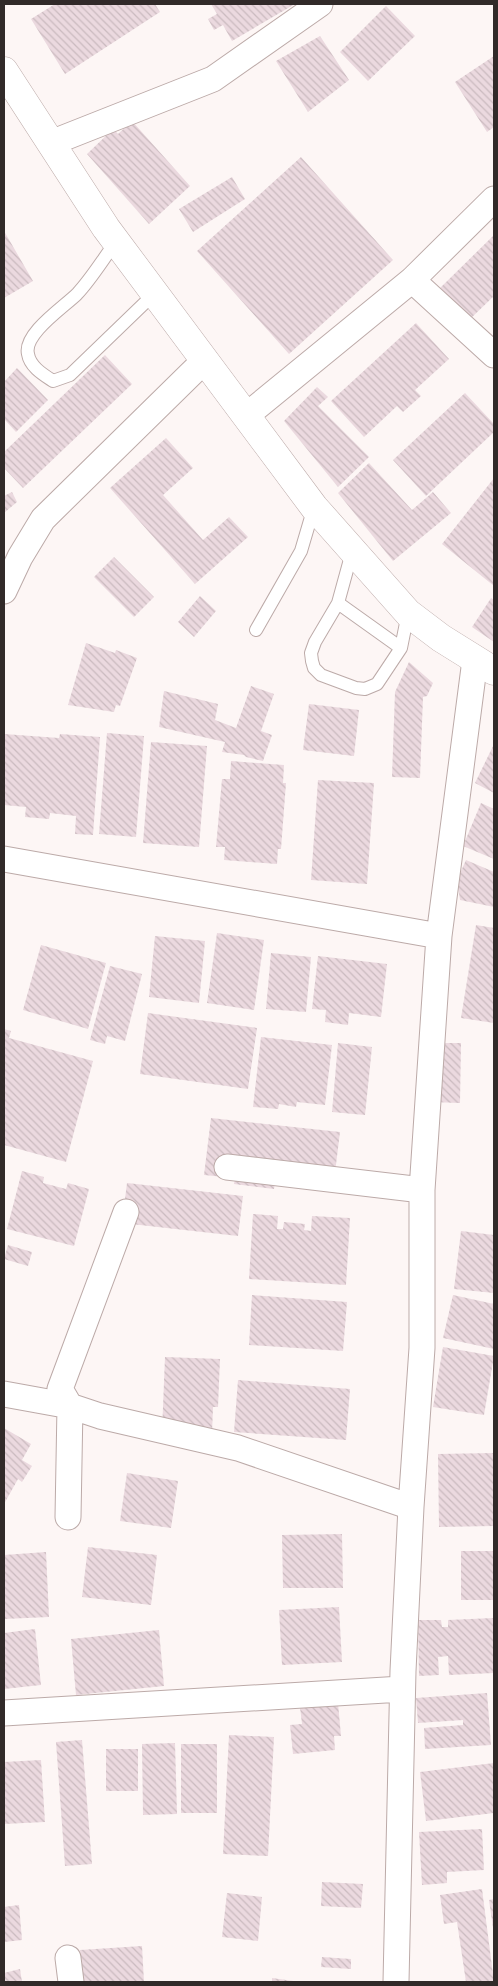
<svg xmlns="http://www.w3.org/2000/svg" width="498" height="1986" font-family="Roboto,sans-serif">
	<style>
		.building { fill: url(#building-back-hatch) }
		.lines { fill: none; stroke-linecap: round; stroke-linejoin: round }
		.lane-casing { stroke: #bcaaa8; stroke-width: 14 }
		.street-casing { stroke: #bcaaa8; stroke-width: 27 }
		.secondary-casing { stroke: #bcaaa8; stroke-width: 29 }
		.lane { stroke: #fff; stroke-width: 12 }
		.street { stroke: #fff; stroke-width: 25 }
		.secondary { stroke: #fff; stroke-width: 28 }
	</style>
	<defs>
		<pattern id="building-back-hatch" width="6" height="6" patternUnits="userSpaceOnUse" patternTransform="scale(1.25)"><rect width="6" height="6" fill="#ebd9df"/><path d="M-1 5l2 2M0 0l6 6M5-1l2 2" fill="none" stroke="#cababf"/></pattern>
	</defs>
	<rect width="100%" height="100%" fill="#fdf6f5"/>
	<path class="building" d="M55 4H155L160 12 65 74 31 19Z
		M211 4H295L232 41 223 25 214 30 208 19 217 14Z
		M386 6 415 36 368 81 340 52Z
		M320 36 349 80 308 112 276 61Z
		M494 56V127L487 132 455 82Z
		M132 121 190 186 149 224 87 154 113 129 118 134Z
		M301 157 393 260 289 354 197 251Z
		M232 177 245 199 193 232 179 209Z
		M4 231 33 281 4 298Z
		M494 235V296L468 321 438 290Z
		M416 323 449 359 415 390 421 396 403 412 397 406 364 437 331 401Z
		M105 355 132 384 23 488 4 468V452Z
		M17 368 48 400 16 432 4 419V382Z
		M317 387 328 397 318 406 369 457 338 487 284 421Z
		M465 393 494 424V432L426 496 393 460Z
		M166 438 193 468 163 495 203 540 229 517 248 537 195 584 110 488Z
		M369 463 412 510 433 492 451 513 393 561 338 493Z
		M494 478V586L442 544Z
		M12 492 17 502 4 513V496Z
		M114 557 154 597 134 617 94 577Z
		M200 596 216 611 194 637 178 622Z
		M491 598 494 600V642L472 627Z
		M86 643 115 653 116 650 137 658 120 706 116 705 114 712 68 705Z
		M409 662 433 683 427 696 423 697 420 778 392 777 395 692Z
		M251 686 274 694 261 731 272 735 263 761 246 757 244 755 222 752 225 742 159 727 164 691 218 704 215 720 236 728Z
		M309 704 359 710 354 756 303 750Z
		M107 733 144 736 136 837 99 834Z
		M4 734 59 738 60 734 100 737 93 835 75 834 76 816 50 813 49 819 25 817 26 807 4 805Z
		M151 742 207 746 199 847 143 843Z
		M494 744V793L475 783Z
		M231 761 284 765 283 783H286L281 849H278L277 864 224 860 225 847H216L222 779H230Z
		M318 780 374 783 367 884 311 880Z
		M481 803 494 809V859L463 846Z
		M466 860 494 872V907L460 900 457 880Z
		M476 925 494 928V1023L461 1018Z
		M217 933 264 940 254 1010 207 1003Z
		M155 936 205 941 199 1003 149 997Z
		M41 945 106 963 88 1029 23 1010Z
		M271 953 311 957 306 1012 266 1009Z
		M318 956 387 964 381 1017 349 1013 348 1025 325 1022 326 1010 312 1009Z
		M110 966 142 974 125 1041 107 1036 105 1044 90 1040Z
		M148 1013 257 1028 248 1089 140 1074Z
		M4 1029 11 1031 9 1038 93 1061 66 1162 4 1145Z
		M261 1037 332 1045 325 1105 297 1102 296 1107 279 1104 278 1109 253 1107Z
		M338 1043 372 1047 365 1115 332 1112Z
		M431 1043H461L460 1103 430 1102Z
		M211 1118 340 1132 333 1189 275 1183 274 1189 234 1184 235 1178 204 1175Z
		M22 1171 44 1177 43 1183 66 1189 68 1183 89 1189 74 1246 7 1229Z
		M127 1183 243 1196 238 1236 122 1223Z
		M253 1214 278 1216 277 1229H283L284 1222 305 1224 304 1230 311 1231 312 1216 350 1218 346 1285 249 1279Z
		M461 1231 494 1235V1293L454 1289Z
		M8 1245 32 1252 28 1266 4 1259Z
		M252 1295 347 1302 343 1351 249 1345Z
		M453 1295 494 1304V1349L443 1338Z
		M443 1347 494 1356 484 1415 433 1407Z
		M165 1357 220 1359 218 1407H213L212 1434 162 1432Z
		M238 1380 350 1389 346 1440 234 1432Z
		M4 1428 31 1444 22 1460 32 1466 22 1482 18 1479 4 1504Z
		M494 1453V1526L439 1527 438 1454Z
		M127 1473 178 1481 171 1528 120 1521Z
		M342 1534 343 1588H283L282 1535Z
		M88 1547 157 1555 151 1605 82 1597Z
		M461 1551H494V1600H461Z
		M46 1552 49 1617 4 1619V1555Z
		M339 1607 342 1662 282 1665 279 1610Z
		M493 1618 494 1673 449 1675 448 1656 438 1657 439 1675 419 1676 418 1620H441L442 1627H448V1620Z
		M35 1629 41 1685 4 1689V1633Z
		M159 1630 164 1686 76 1695 71 1639Z
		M487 1693 491 1745 425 1749 424 1728 463 1725V1720L418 1723 416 1698Z
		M338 1703 341 1736H334L335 1750 293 1754 290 1725 302 1724 300 1707Z
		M229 1735 274 1737 268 1856 223 1854Z
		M82 1740 92 1864 65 1866 56 1742Z
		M175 1743 177 1814 143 1815 142 1744Z
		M181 1744H217V1813H181Z
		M106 1749H138V1791H106Z
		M41 1760 45 1822 4 1824V1762Z
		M494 1763V1813L426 1821 420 1772Z
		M482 1829 484 1870 447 1872V1883L422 1885 419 1832Z
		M322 1882 363 1884 361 1908 321 1906Z
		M482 1889 494 1982H466L457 1922 444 1924 440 1895Z
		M227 1893 262 1897 258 1941 222 1937Z
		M494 1899V1928H493L489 1900Z
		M19 1905 22 1940 4 1942V1907Z
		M142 1946 144 1982H82L80 1950Z
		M322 1957 351 1959V1969L321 1967Z
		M20 1969 22 1982H4V1973Z
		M272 1978 293 1981V1982H272Z"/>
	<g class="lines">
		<g class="lane-casing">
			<path id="lane" d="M116 242C103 259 92 278 77 294 64 307 23 334 28 354 30 367 44 375 53 381L70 375 155 293
				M352 552 338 603 315 642 311 653 312 661 314 668 321 675 356 688 365 689 377 684 401 648 408 613
				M338 603 401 648
				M256 630 301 551 314 507"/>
		</g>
		<g class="street-casing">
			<path id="street" d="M51 143 213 79 320 4
				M412 280 494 355
				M247 415 412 280 494 199
				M4 591 20 557 43 519 205 360
				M4 859 439 936
				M227 1167 422 1190
				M4 1394 70 1406 100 1416 238 1448 411 1507
				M68 1517 70 1406 60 1389 126 1212
				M4 1713 402 1689
				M68 1958 71 1982
				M396 1982 403 1671 411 1507 422 1348V1190L439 936 475 660"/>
		</g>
		<g class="secondary-casing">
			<path id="secondary" d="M4 71 106 228 314 507 408 613 441 638 494 671"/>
		</g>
		<use href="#lane" class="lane"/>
		<use href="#street" class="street"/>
		<use href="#secondary" class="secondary"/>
	</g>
	<rect width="498" height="1986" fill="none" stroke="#312a29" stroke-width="10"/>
</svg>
